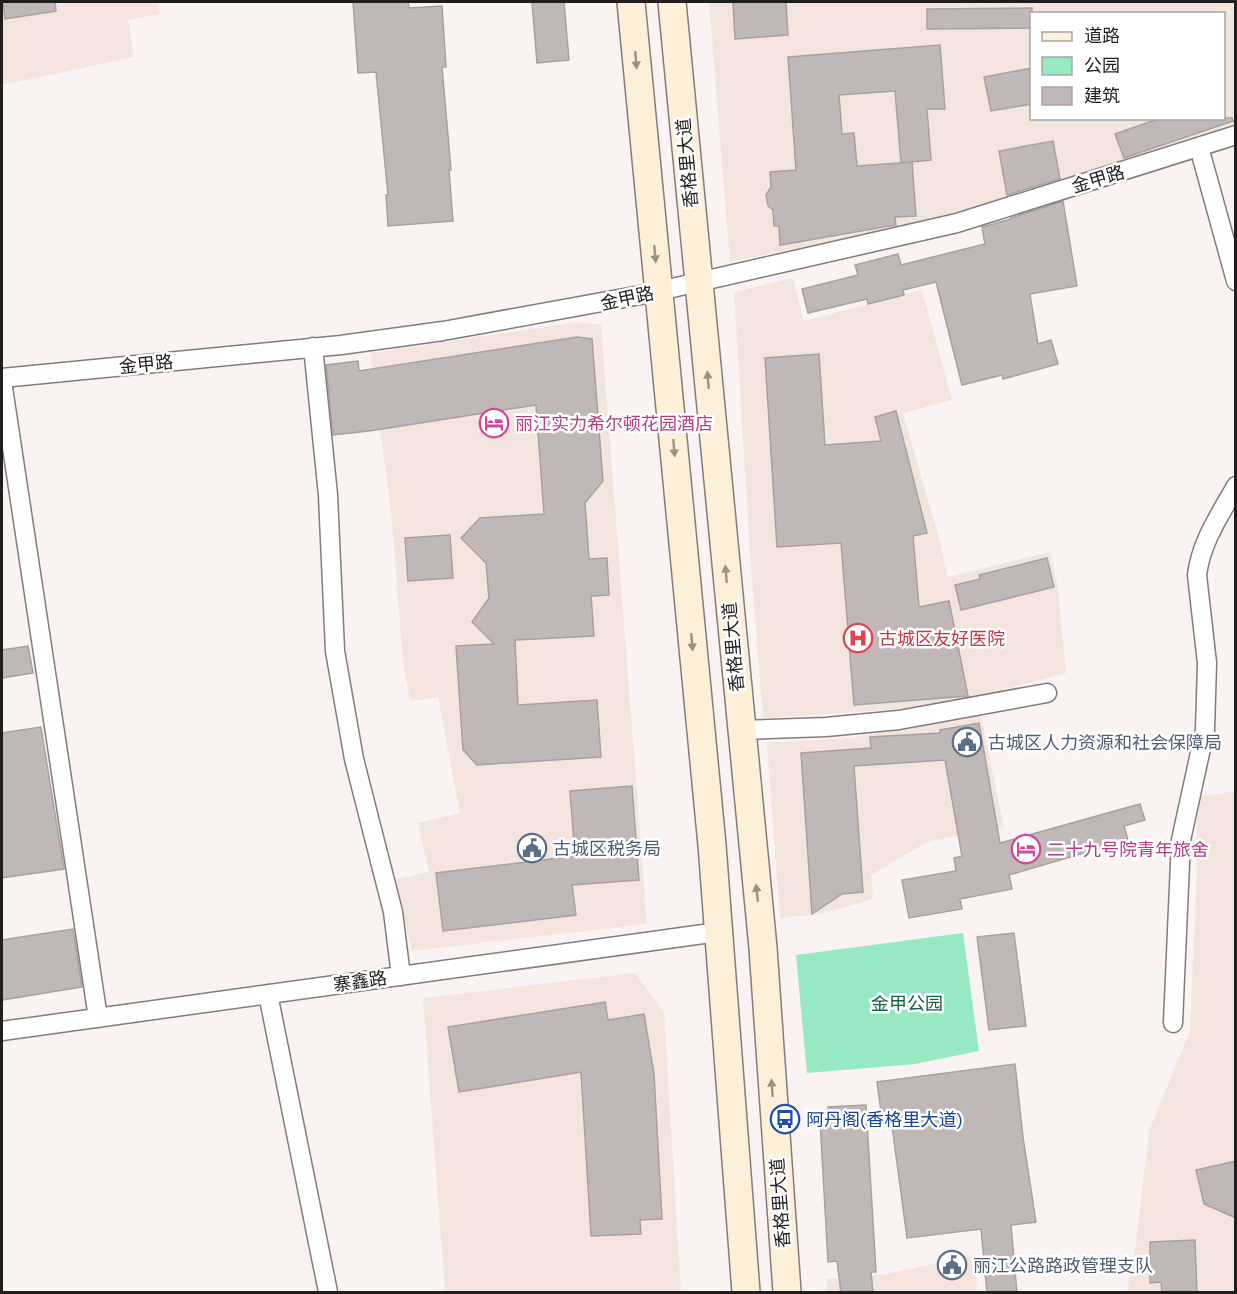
<svg xmlns="http://www.w3.org/2000/svg" width="1237" height="1294" font-family="'Work Sans','Noto Sans SC',sans-serif">
	<style>
		.built { fill: #f3e4de; fill-rule: evenodd }
		.green { fill: #97e9c1 }
		.building { fill: #bfb8b6; stroke: #a8a1a0; stroke-width: 1.5 }
		.lines { fill: none; stroke-linecap: round; stroke-linejoin: round }
		.minor-casing { stroke: #837c7a; stroke-width: 21 }
		.secondary-casing { stroke: #837c7a; stroke-width: 30 }
		.minor { stroke: #fff; stroke-width: 18 }
		.secondary { stroke: #feefd9; stroke-width: 27 }
		.oneway { fill: #9a9084 }
		.labels { text-anchor: middle; dominant-baseline: central; stroke-width: 5; stroke-linejoin: round; paint-order: stroke }
		.street-label { font-size: 18px; fill: #201d1c; stroke: #fff }
		.hotel-label { font-size: 18px; fill: #b23c85; stroke: #fff; text-anchor: start }
		.health-label { font-size: 18px; fill: #be3a42; stroke: #fff; text-anchor: start }
		.service-label { font-size: 18px; fill: #4e5e75; stroke: #fff; text-anchor: start }
		.park-label { font-size: 18px; fill: #156345; stroke: #fff }
		.transit-label { font-size: 18px; fill: #164399; stroke: #fff; text-anchor: start }
	</style>
	<rect width="100%" height="100%" fill="#faf3f1"/>
	<path class="built" d="M2 2H158L160 14 128 20 134 57 2 85Z
		M709 2H1235V124L1066 182 903 227 730 262ZM1032 14H1224V118H1032Z
		M793 278 804 321 922 290 952 400 903 413 941 545 947 577 1050 552 1058 588 1066 673 971 698 916 708 763 718 750 553 734 292Z
		M578 322 601 325 647 924 412 951 394 880 429 872 418 823 460 813 438 697 410 701 403 662 391 510 370 353Z
		M981 715 1004 828 929 841 871 875 873 899 821 914 780 918 767 743 850 738Z
		M1235 791V1292H1127L1136 1243 1149 1131 1190 1031 1197 867V797Z
		M635 973 664 1013 681 1292H445L423 998Z
		M975 1255 977 1292H827L826 1279 881 1275Z"/>
	<path class="green" d="M963 933 979 1051 915 1064 807 1073 796 955Z"/>
	<path class="building" d="M3 2H55L56 11 5 19Z
		M353 2H408L409 8 442 6 446 67H442L451 170H449L453 221 388 226 386 195H388L376 72 358 73Z
		M532 2H564L569 60 537 63Z
		M733 2H786L788 35 735 39Z
		M1032 8V28L927 29V9Z
		M940 45 945 109H927L931 160 901 163 895 91 839 95 842 134 854 133 857 166 912 162 916 216 895 217 896 225 780 245 779 226H774L773 210 768 206 766 195 771 187 770 172 796 170 788 57Z
		M1032 68V104L991 111 984 77Z
		M1161 118H1232L1233 121 1124 158 1115 134Z
		M1053 141 1060 179 1007 195 999 151Z
		M1063 201 1077 286 1030 294 1038 344 1051 340 1058 364 1003 379 1002 375 962 385 936 282 903 290 904 295 868 304 867 299 808 313 802 289 858 275 855 265 898 254 901 265 985 244 982 227 1011 219V218Z
		M577 337 592 339 603 481 585 503 589 559 607 558 609 595 591 596 594 636 515 640 518 705 597 700 601 757 477 765 463 750 456 646 494 644 472 622 489 598 486 563 461 538 480 518 544 514 536 405 369 431 333 435 326 365 358 361 359 371Z
		M819 354 825 445 881 441 875 417 896 411 927 533 913 536 919 607 949 601 968 696 854 705 841 543 777 547 765 358Z
		M450 535 453 578 408 581 405 538Z
		M1047 558 1054 587 961 610 955 585 980 579 979 575Z
		M28 646 33 673 2 678V650Z
		M979 723 1000 843 1140 804 1145 820 1124 826 1128 840 1009 875 1012 889 960 899 962 909 909 918 902 880 956 871 954 858 962 856 945 760 854 766 863 892 842 894 812 914 801 753 871 748 870 737 940 733V730Z
		M41 727 64 869 2 878V733Z
		M632 786 639 880 572 885 576 915 443 931 436 873 575 856 570 791Z
		M73 929 82 987 2 1000V940Z
		M1014 933 1026 1026 989 1030 977 937Z
		M605 1002 608 1020 644 1014 654 1074 662 1219 640 1220 641 1234 591 1236 581 1072 459 1092 448 1027Z
		M1015 1064 1023 1137 1036 1222 1011 1225 1017 1293H987L981 1229 907 1238 890 1111 881 1112 877 1082Z
		M866 1105 876 1272H871L873 1293H841L837 1261 828 1262 820 1120 829 1119 828 1107Z
		M1236 1161V1218L1204 1204 1196 1170Z
		M1195 1240 1197 1293H1162L1161 1282 1150 1283V1242Z"/>
	<g class="lines">
		<g class="minor-casing">
			<path id="minor" d="M1199 147 1236 281
				M313 347 328 495 335 651 354 759 393 912 401 976
				M2 378 341 345 443 331 646 294 957 223 1236 135
				M2 381 98 1018
				M741 730 826 727 899 720 1047 693
				M268 994 328 1292
				M1173 1023 1181 840 1205 730 1207 663 1197 575C1201 542 1220 515 1236 486
				M2 1031 718 932"/>
		</g>
		<g class="secondary-casing">
			<path id="secondary" d="M631 2 712 845 746 1292
				M672 2 763 948 787 1292"/>
		</g>
		<use href="#minor" class="minor"/>
		<use href="#secondary" class="secondary"/>
	</g>
	<defs><path id="oneway-solid" d="M-6-.8H1V-3.2L6.5 0L1 3.2V.8H-6Z" transform="scale(1.5)"/></defs>
	<g class="oneway">
		<use href="#oneway-solid" transform="translate(636 60) rotate(85)"/>
		<use href="#oneway-solid" transform="translate(655 254) rotate(85)"/>
		<use href="#oneway-solid" transform="translate(708 380) rotate(-95)"/>
		<use href="#oneway-solid" transform="translate(674 448) rotate(85)"/>
		<use href="#oneway-solid" transform="translate(726 574) rotate(-95)"/>
		<use href="#oneway-solid" transform="translate(692 642) rotate(85)"/>
		<use href="#oneway-solid" transform="translate(757 893) rotate(-96)"/>
		<use href="#oneway-solid" transform="translate(772 1088) rotate(-94)"/>
	</g>
	<defs>
		<g id="hotel-ring" transform="scale(1.5)"><circle r="9.5" fill="#fff" stroke="#d1479c" stroke-width="1.5"/><path d="M-6-4.5h1.5V1H6V5H4.5V3h-9V5H-6ZM-4 0a1.8 1.8 0 1 1 3.6 0ZM.5 0V-2.5h3Q6-2.5 6 0Z" fill="#d1479c"/></g>
		<g id="hospital-ring" transform="scale(1.5)"><circle r="9.5" fill="#fff" stroke="#e0444e" stroke-width="1.5"/><path d="M-5-5h3v3.5h4V-5h3V5h-3V1.5h-4V5h-3Z" fill="#e0444e"/></g>
		<g id="civic-ring" transform="scale(1.5)"><circle r="9.5" fill="#fff" stroke="#5c6f8a" stroke-width="1.5"/><path d="M-.6-6.5H3V-4.5H.6V-3L4-1V1h2V6H-6V1h2V-1L-.6-3ZM-1.2 2.5V6h2.4V2.5Z" fill="#5c6f8a"/></g>
		<g id="bus-ring" transform="scale(1.5)"><circle r="9.5" fill="#fff" stroke="#1a4fb4" stroke-width="1.5"/><path d="M-5-6H5V4H4V6H2V4H-2V6H-4V4H-5ZM-3.5-4V0h7V-4ZM-3.5 1.2v1.5H-2V1.2ZM2 1.2v1.5H3.5V1.2Z" fill="#1a4fb4"/></g>
	</defs>
	<g fill-rule="evenodd">
		<use href="#hotel-ring" x="494" y="423"/>
		<use href="#hospital-ring" x="858" y="638"/>
		<use href="#civic-ring" x="967" y="742"/>
		<use href="#civic-ring" x="532" y="848"/>
		<use href="#hotel-ring" x="1026" y="849"/>
		<use href="#bus-ring" x="785" y="1119"/>
		<use href="#civic-ring" x="952" y="1265"/>
	</g>
	<g class="labels">
		<g class="street-label">
			<text transform="translate(687 163) rotate(-95)">香格里大道</text>
			<text transform="translate(1098 179) rotate(-17)">金甲路</text>
			<text transform="translate(627 298) rotate(-12)">金甲路</text>
			<text transform="translate(146 364) rotate(-6)">金甲路</text>
			<text transform="translate(733 647) rotate(-95)">香格里大道</text>
			<text transform="translate(360 981) rotate(-8)">寨鑫路</text>
			<text transform="translate(780 1203) rotate(-94)">香格里大道</text>
		</g>
		<g class="hotel-label">
			<text x="515" y="423">丽江实力希尔顿花园酒店</text>
			<text x="1047" y="849">二十九号院青年旅舍</text>
		</g>
		<g class="health-label">
			<text x="879" y="638">古城区友好医院</text>
		</g>
		<g class="service-label">
			<text x="988" y="742">古城区人力资源和社会保障局</text>
			<text x="553" y="848">古城区税务局</text>
			<text x="973" y="1265">丽江公路路政管理支队</text>
		</g>
		<g class="park-label">
			<text x="907" y="1003">金甲公园</text>
		</g>
		<g class="transit-label">
			<text x="806" y="1119">阿丹阁(香格里大道)</text>
		</g>
	</g>
	<rect width="1237" height="1294" fill="none" stroke="#201d1c" stroke-width="6"/>
	<rect x="1030" y="12" width="195" height="108" fill="#ffffff" stroke="#a6a5a4" stroke-width="1.5"/>
	<rect x="1042" y="32" width="30" height="9" fill="#feefd9" stroke="#a6a5a4" stroke-width="1.5"/>
	<text x="1084" y="42" font-size="18" fill="#201d1c">道路</text>
	<rect x="1042" y="57" width="30" height="18" fill="#97e9c1" stroke="#a6a5a4" stroke-width="1.5"/>
	<text x="1084" y="72" font-size="18" fill="#201d1c">公园</text>
	<rect x="1042" y="87" width="30" height="18" fill="#bfb8b6" stroke="#a6a5a4" stroke-width="1.5"/>
	<text x="1084" y="102" font-size="18" fill="#201d1c">建筑</text>
</svg>
